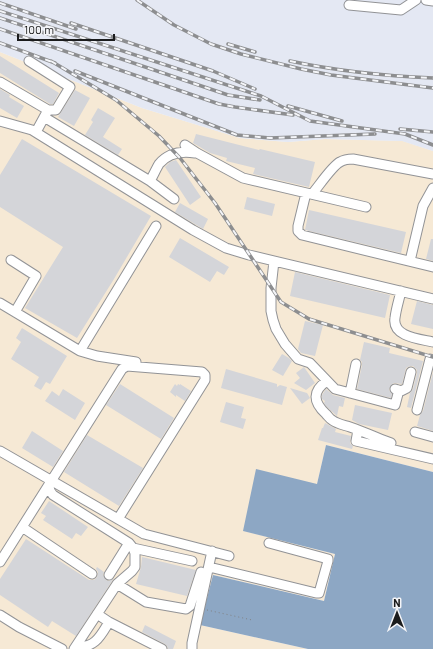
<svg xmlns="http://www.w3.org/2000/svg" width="433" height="649" font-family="Barlow,sans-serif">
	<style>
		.industrial { fill: #f6e9d5 }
		.built { fill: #e4e8f3 }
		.water { fill: #8da7c4 }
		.building { fill: #d4d5d9 }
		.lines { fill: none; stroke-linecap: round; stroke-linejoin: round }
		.minor-casing { stroke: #929396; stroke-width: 11 }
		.path { stroke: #818284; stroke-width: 1; stroke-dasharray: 1 3; stroke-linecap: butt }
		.minor { stroke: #fff; stroke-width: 9 }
		.rail-casing { stroke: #8d8e90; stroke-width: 3.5 }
		.rail { stroke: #f4f5f8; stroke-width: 2; stroke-dasharray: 6; stroke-linecap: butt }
	</style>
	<rect width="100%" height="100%" fill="#f4f5f8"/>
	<path class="industrial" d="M0 52 142 108 240 138 288 142 325 139 403 141 433 151V472L326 445 317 484 244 531 335 554 324 601 213 575 200 625 308 649H0Z"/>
	<path class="built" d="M0 0H433V151L402 141 325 139 288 142 240 138 142 108 0 52Z"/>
	<path class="water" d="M326 445 433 472V649H308L200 625 213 575 324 601 335 554 243 531 256 469 317 484Z"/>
	<path class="building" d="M0 56 59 93 53 104H50L0 73Z
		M0 89 10 95 9 97 24 106 17 118 0 108Z
		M75 90 90 98 74 126 58 117Z
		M98 108 115 118 103 137 122 149 118 155 85 135 93 122 91 120Z
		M196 134 259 150 260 149 315 162 309 187 253 174 255 168 226 161 227 158 210 153 193 143Z
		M22 139 151 216 114 279 77 338 25 308 63 247 0 207V175Z
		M176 160 201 197 190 205 165 167 170 162Z
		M247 197 275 204 272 216 244 209Z
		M180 203 208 219 203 229 175 212Z
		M309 210 406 232 401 253 305 230Z
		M180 238 229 267 224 275 217 271 210 282 169 257Z
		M431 239H433V261L426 259Z
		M295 272 390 295 385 318 290 296Z
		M417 301 433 305V329L411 324Z
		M305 321 323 325 315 356 301 353 298 349Z
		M22 328 67 356 50 384 46 382 41 390 34 386 39 377 11 359 21 342 16 338Z
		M364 342 390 348 389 353 423 361 411 408 407 407 410 393 413 389 417 373V370L413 366H410L406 368 402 384 394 383 391 385 389 390 392 394 391 398 357 389 362 365V362L360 360Z
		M282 354 289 358 292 361 283 376 272 370Z
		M304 367 315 383 306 390 294 383 300 378 296 373Z
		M226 369 277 384V387L280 385 287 387 282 405 221 388Z
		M433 372V431L417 426 420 415 423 411Z
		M120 384 174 418 161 439 106 405Z
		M175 384 177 386 178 384 180 385V384L191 391 185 401 176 395V397L170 392Z
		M290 388 307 393 310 398 302 404Z
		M63 389 85 403 75 420 45 401 52 391 59 396Z
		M326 389 333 395 345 398 343 407 339 406 337 416 326 406 324 403 325 401 322 399V395Z
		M226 402 244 407 241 418 246 419 243 429 220 422Z
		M355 405 392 413 388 430 359 424 352 420Z
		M325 423 336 429 335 432 351 436 350 443 353 446 352 449 318 440 322 428H323Z
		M32 431 63 451 53 467 22 448Z
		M87 435 143 468 119 506 64 472Z
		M49 501 88 527 81 536 76 533 72 539 43 520 46 516 41 513Z
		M26 539 89 580H94L97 577 98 572 96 569 97 567 104 572 103 575 106 580 109 581 114 578 76 636 52 621 48 627 0 595V579Z
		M142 557 196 570 187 596 136 584 141 567Z
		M145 625 176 641 173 649H168L167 646 165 644 142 632Z"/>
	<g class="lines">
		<g class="minor-casing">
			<path id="minor" d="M426 0 433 1
				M349 5 401 10 416 0
				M29 61 70 87 56 110H48L36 132
				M0 82 48 110
				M44 117 150 181 174 199
				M0 121 32 130 193 230 226 248 249 255 433 299
				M185 145 197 153 243 178 366 207
				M150 181C153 176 156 169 159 164 168 153 182 151 195 153
				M306 193 298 226V231L302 235 433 267
				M312 194C319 186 332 166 340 162 345 159 349 159 353 159L433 174
				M11 260 36 276 15 312
				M274 261 271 288V311L273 320 276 329 285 344 298 359 310 363 335 389 395 405 399 390
				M410 261 423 206 433 188
				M401 291C399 300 396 309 395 318 392 337 420 339 433 342
				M0 303 80 351 97 356 136 362
				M80 351 156 226
				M327 381C312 391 313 402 326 414 328 416 330 419 332 420 337 424 344 425 350 427 364 432 378 438 391 443
				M395 389 401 391 407 388 411 372
				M350 393 356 364
				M417 410 430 359
				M358 430 356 441 433 459
				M415 432 433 437
				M0 451 144 534 229 556
				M51 482C48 486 49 491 53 495L129 543 133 548 135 553V567L132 571 117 584 74 649
				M22 527 92 574
				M133 548 192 561
				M0 562 122 369 127 366 202 372 205 375V380L118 519
				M209 567 316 593H319L328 561V559L269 543
				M109 575 129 543
				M117 584 146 602 186 609 190 606 201 572
				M97 614 109 622 162 649
				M0 615 19 627 62 649
				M76 646C95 649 101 635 109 622
				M192 649V643L212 551"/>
		</g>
		<path class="path" d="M207 610 252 620"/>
		<use href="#minor" class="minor"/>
		<g class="rail-casing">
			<path id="rail" d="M137 0 174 25 211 44 241 54 301 69 331 75 433 88
				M0 3 76 29
				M0 11 261 96 310 121 405 134 433 145
				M0 18 228 95 260 100
				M71 23 213 71 255 89
				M0 29 219 104 235 107 293 115
				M0 43 55 63
				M228 44 255 52
				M51 61 116 100 159 136 180 158 215 203 281 302 309 319 433 357
				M290 61C337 71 385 76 433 78
				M75 71 237 135 270 138 375 134
				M288 106 342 121
				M400 129 433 132"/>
		</g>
		<use href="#rail" class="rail"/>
	</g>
	<g transform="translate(397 613)" stroke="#f4f5f8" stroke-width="3" paint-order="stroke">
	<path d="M0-3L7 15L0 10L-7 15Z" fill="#1b1c1d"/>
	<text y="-6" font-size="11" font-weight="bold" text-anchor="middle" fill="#1b1c1d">N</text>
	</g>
	<path d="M18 34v6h96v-6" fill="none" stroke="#1b1c1d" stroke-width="2"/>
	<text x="24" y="34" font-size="12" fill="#1b1c1d" stroke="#f4f5f8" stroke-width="3" paint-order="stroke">100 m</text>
</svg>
